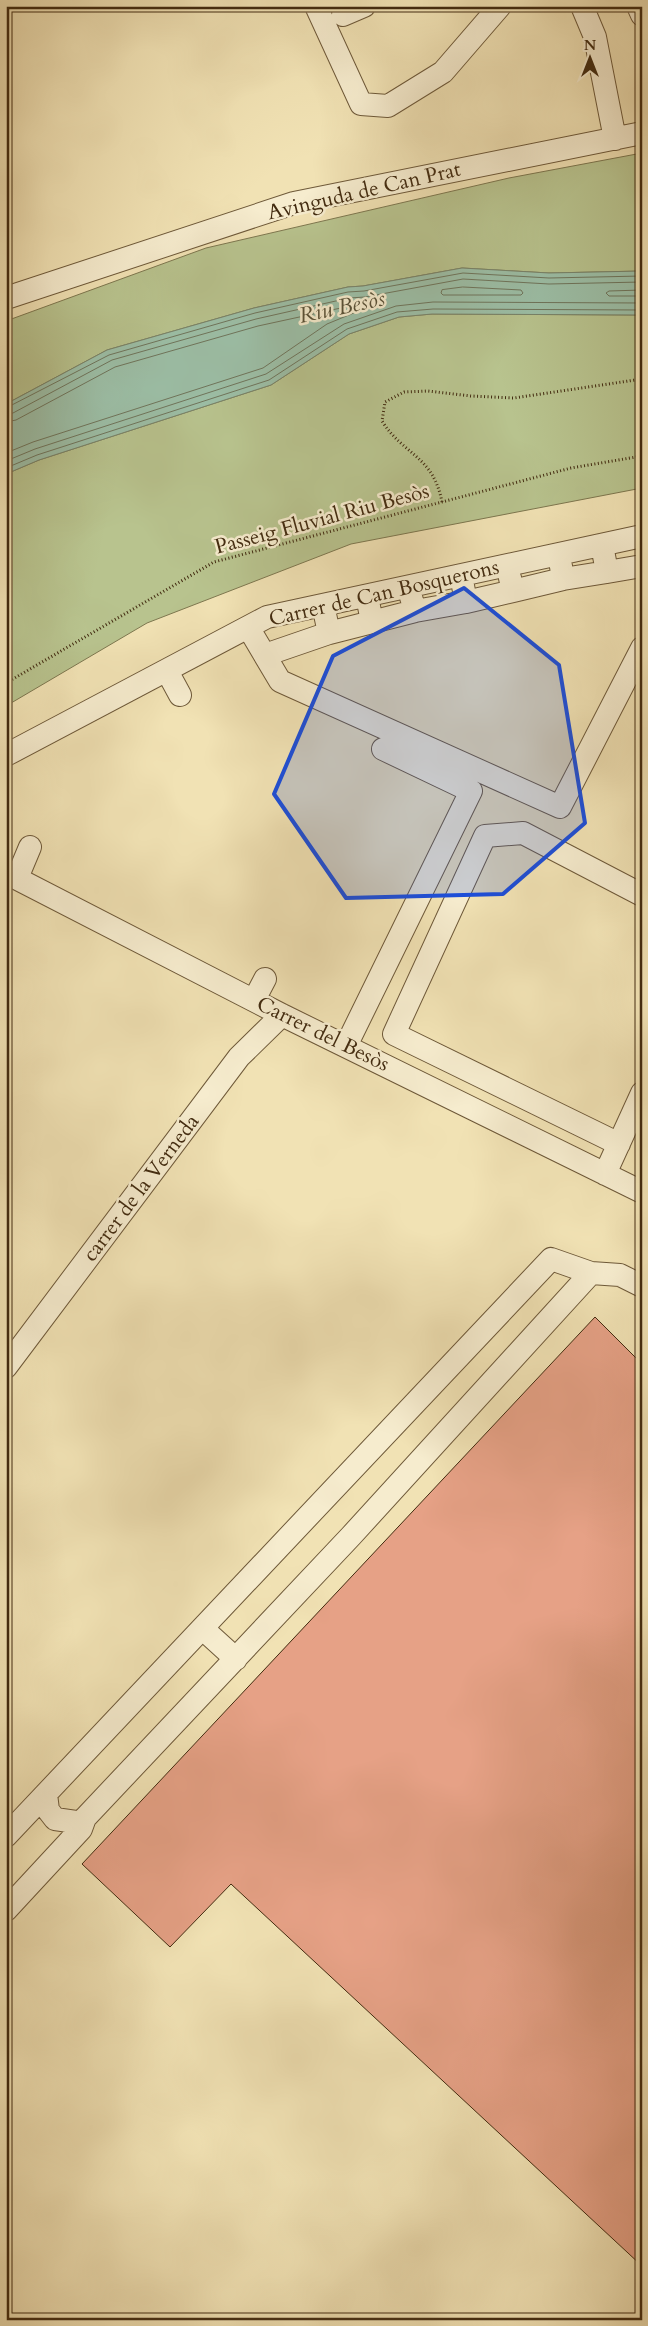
<svg xmlns="http://www.w3.org/2000/svg" width="648" height="2326" font-family="Cardo,serif">
	<style>
		.green { fill: #b8c38e; stroke: #7d774f }
		.water { fill: #9cbfa7; stroke: #78846b }
		.lines { fill: none; stroke-linecap: round; stroke-linejoin: round }
		.shore { stroke: #6f755c; stroke-width: 1 }
		.building { fill: #e6a186; stroke: #422b10 }
		.minor-casing { stroke: #6e5939; stroke-width: 24 }
		.path { stroke: #422b10; stroke-width: 3; stroke-dasharray: 1 2.5; stroke-linecap: butt }
		.minor { stroke: #f6ecce; stroke-width: 22 }
		.marked { fill: #1d4ed8; fill-opacity: 0.2; stroke: #1d4ed8; stroke-width: 4; stroke-linejoin: round }
		.labels { text-anchor: middle; dominant-baseline: central; stroke-width: 5; stroke-linejoin: round; paint-order: stroke }
		.street-label { font-size: 21px; fill: #422b10; stroke: #f6ecce }
		.water-label { font-size: 22px; font-style: italic; fill: #585036; stroke: #f6ecce }
	</style>
	<rect width="100%" height="100%" fill="#f1e2b4"/>
	<filter id="stains"><feTurbulence type="fractalNoise" baseFrequency=".004" numOctaves="4"/><feColorMatrix values="0 0 0 0 .2 0 0 0 0 .09 0 0 0 0 .02 0 0 0 .5 -.17"/></filter>
	<radialGradient id="worn" r=".72"><stop offset=".6" stop-color="#630" stop-opacity="0"/><stop offset="1" stop-color="#630" stop-opacity=".3"/></radialGradient>
	<path class="green" d="M642 153V271L549 273 462 268 363 286 348 287 254 308 107 350 6 404V321L206 248 509 178Z
		M432 314 642 315V488L351 544 147 623 6 706V474L39 460 271 385 349 334 399 317Z"/>
	<path class="water" d="M462 268 549 273 642 271V315L432 314 399 317 349 334 271 385 39 460 6 474V404L107 350 254 308 348 287 363 286Z"/>
	<g class="lines">
		<path class="shore" d="M463 287 521 290 523 293 521 295H443L441 293 442 290Z
			M642 290 609 291 606 293 609 296H642
			M6 408 109 355 255 313 348 292 364 291 463 273 549 278 642 276
			M6 415 13 413 112 360 256 319 349 298 365 297 463 279 549 284 642 282
			M6 422 16 420 115 367 258 326 350 306 362 307 361 310 327 324 263 368 33 442 6 453
			M6 461 35 449 266 374 344 324 396 306 433 302 642 303
			M6 468 37 455 269 380 347 329 397 312 433 309 642 310"/>
	</g>
	<path class="building" d="M595 1317 642 1364V2266L231 1884 170 1947 82 1864Z"/>
	<g class="lines">
		<g class="minor-casing">
			<path id="minor" d="M316 6 361 104 388 106 443 72 500 6
				M582 6 595 37 615 139
				M638 6 642 15
				M343 15 364 6
				M6 298 294 203 642 133
				M607 572 642 566
				M563 579 607 572 602 545
				M513 591 563 579 559 554
				M466 602 513 591 510 578
				M415 611 466 602 461 575
				M372 622 415 611 411 597
				M248 627 280 681 560 807 642 648
				M329 633 372 622 367 596
				M265 655 329 633 323 605
				M167 671 180 695
				M6 755 267 617 642 536
				M6 873 282 1015 642 1192
				M17 878 30 847
				M254 1000 265 979
				M346 1046 471 791 383 749
				M619 1144 394 1034 485 836 523 833 642 895
				M605 1174 642 1093
				M591 1273 620 1275 642 1286
				M6 1367 239 1057 282 1015
				M203 1629 236 1659
				M46 1794 48 1810 55 1819 83 1823
				M6 1836 551 1259 591 1273 351 1536 85 1818 81 1829 6 1910"/>
		</g>
		<path class="path" d="M442 502C433 455 403 455 382 421L385 402 404 392 428 391 471 396 514 398 642 379
			M6 683 214 562 571 468 642 456"/>
		<use href="#minor" class="minor"/>
	</g>
	<path class="marked" d="M464 588 559 665 585 823 503 894 346 898 274 794 333 656Z"/>
	<g class="labels">
		<g class="street-label">
			<text transform="translate(364 191) rotate(-13)">Avinguda de Can Prat</text>
			<text transform="translate(322 519) rotate(-15)">Passeig Fluvial Riu Besòs</text>
			<text transform="translate(384 593) rotate(-13)">Carrer de Can Bosquerons</text>
			<text transform="translate(323 1034) rotate(26)">Carrer del Besòs</text>
			<text transform="translate(141 1188) rotate(-53)">carrer de la Verneda</text>
		</g>
		<g class="water-label">
			<text transform="translate(342 307) rotate(-12)">Riu Besòs</text>
		</g>
	</g>
	<rect width="648" height="2326" fill="none" stroke="#f1e2b4" stroke-width="25"/>
	<rect x="8" y="8" width="633" height="2311" fill="none" stroke="#422b10" stroke-width="2.5"/>
	<rect x="12" y="12" width="623" height="2301" fill="none" stroke="#422b10"/>
	<g transform="translate(590 58)" stroke="#f6ecce" stroke-width="4" paint-order="stroke">
	<path d="M0-4L9 19L0 12L-9 19Z" fill="#422b10"/>
	<text y="-8" font-size="14" font-weight="bold" text-anchor="middle" fill="#422b10">N</text>
	</g>
	<rect width="100%" height="100%" filter="url(#stains)"/>
	<rect width="100%" height="100%" fill="url(#worn)"/>
</svg>
